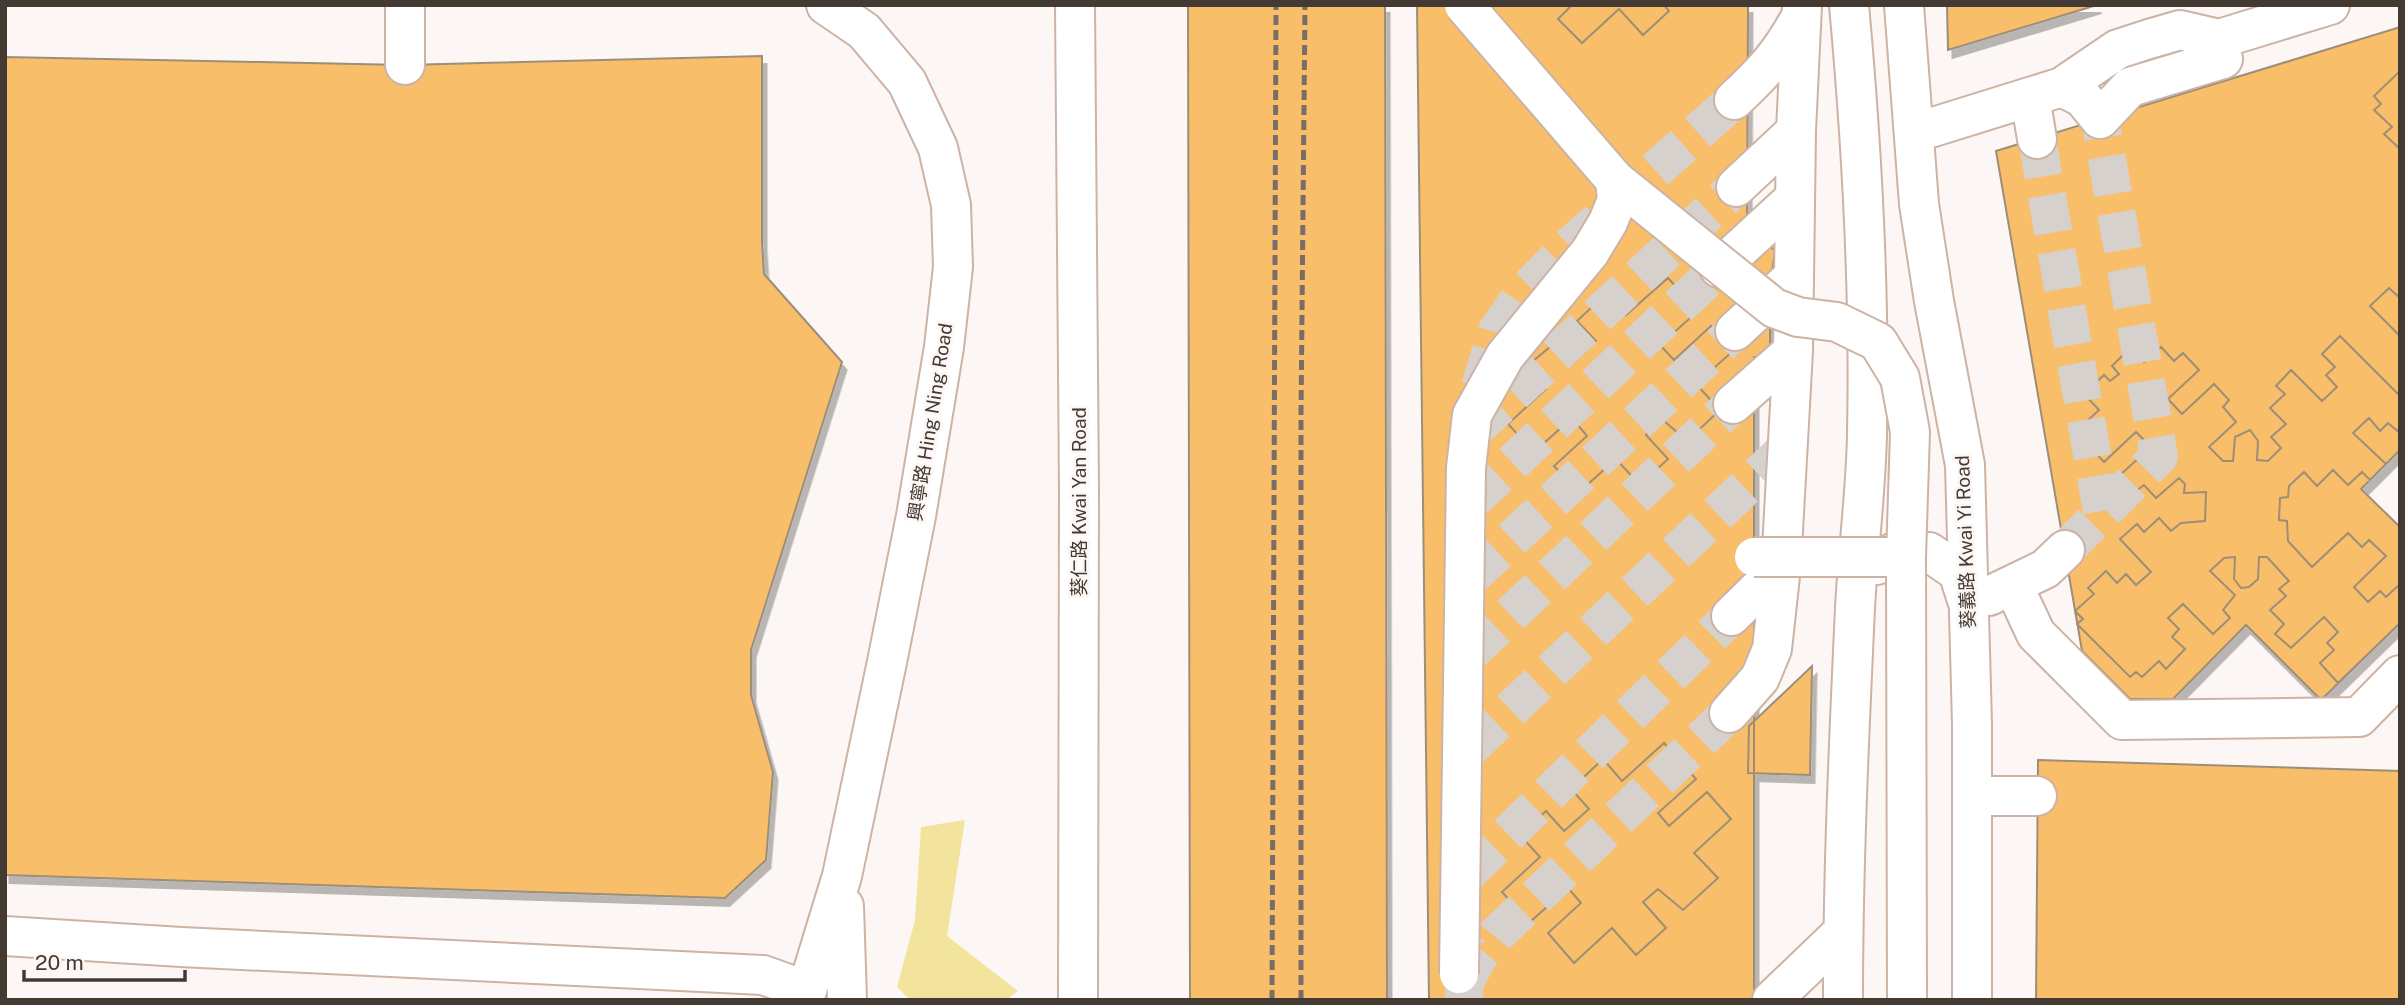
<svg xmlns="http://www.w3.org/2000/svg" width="2405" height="1005" font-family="'Public Sans','Noto Sans TC',sans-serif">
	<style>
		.green { fill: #f3e49d }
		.building { fill: #f8be69; stroke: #9d8e79; stroke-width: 2; filter: url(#shadow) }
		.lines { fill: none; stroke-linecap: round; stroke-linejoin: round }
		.minor-tunnel { stroke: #d7d1ce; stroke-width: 38; stroke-dasharray: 38 19; stroke-linecap: butt }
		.minor-casing { stroke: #ccb3a5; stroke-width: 42 }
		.minor { stroke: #fff; stroke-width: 38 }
		.rail { stroke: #776e69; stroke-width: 5; stroke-dasharray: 10 5; stroke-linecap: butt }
		.minor-bridge-casing { stroke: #ccb3a5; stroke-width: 42; stroke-linecap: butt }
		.minor-bridge { stroke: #fff; stroke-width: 38 }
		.labels { text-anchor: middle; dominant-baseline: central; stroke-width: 6; stroke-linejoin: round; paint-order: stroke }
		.street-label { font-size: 19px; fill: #443a34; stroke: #fcf7f4 }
	</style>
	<defs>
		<filter id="shadow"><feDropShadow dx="4.5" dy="8" stdDeviation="0" flood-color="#0004"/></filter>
	</defs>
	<rect width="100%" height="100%" fill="#fcf7f4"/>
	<path class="green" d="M965 820 947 936 1018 991 1006 1000H910L897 987 915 920 921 827Z"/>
	<path class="building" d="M1188 5H1385L1387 1000H1190Z
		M1417 5H1748L1747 231 1775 250 1770 288V357H1754V1000H1429Z
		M1572 5H1664L1669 11 1643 35 1619 9 1582 43 1558 19Z
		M1947 5H2097L1948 50Z
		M2400 27V450L2361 489 2400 527V623L2321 700 2246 625 2173 699H2130L2082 651 1996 151Z
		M762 56V242L764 274 842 362 751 650V695L773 772 766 860 725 898 5 875V57L405 65Z
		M2400 71V149L2384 134 2392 127 2374 110 2381 104 2374 96Z
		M1668 278 1698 311 1660 345 1674 360 1711 326 1733 351 1696 384 1720 410 1687 441 1662 419 1646 435 1668 459 1640 485 1616 459 1578 493 1554 466 1587 436 1572 418 1534 452 1508 424 1546 389 1526 367 1551 346 1569 366 1596 341 1577 321 1607 293 1626 315Z
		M2389 288 2400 298V336L2370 306Z
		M2340 336 2400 396V433L2388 423 2380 431 2369 418 2353 433 2386 464 2370 480 2362 472 2348 485 2333 470 2317 486 2304 472 2289 486 2288 497 2280 498 2279 520 2287 521 2288 541 2312 567 2348 533 2362 547 2369 540 2386 556 2354 587 2368 602 2380 591 2386 597 2400 584V623L2338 683 2320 663 2334 650 2327 643 2338 632 2324 617 2291 648 2275 634 2284 624 2270 610 2286 596 2279 589 2289 581 2267 557H2259L2258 579 2249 587 2241 588 2234 579 2235 557 2224 558 2210 571 2235 595 2223 610 2230 618 2213 634 2183 604 2168 618 2179 629 2172 637 2185 649 2166 669 2159 661 2142 677 2136 672 2130 677 2077 624 2083 619 2075 611 2094 594 2088 588 2106 571 2117 583 2126 574 2136 585 2151 572 2120 539 2137 524 2144 532 2159 518 2171 531 2181 523 2205 521 2206 492 2184 493 2185 484 2179 478 2156 498 2144 485 2135 492 2120 475 2151 447 2136 432 2104 462 2089 446 2098 438 2084 424 2099 410 2084 394 2104 375 2110 381 2119 374 2112 366 2131 347 2144 362 2161 347 2174 361 2183 353 2199 370 2168 399 2182 414 2214 384 2229 400 2223 407 2236 422 2209 447 2223 461H2233L2235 437 2250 430 2258 441 2257 460 2268 461 2281 448 2271 437 2286 424 2270 408 2285 394 2276 386 2291 370 2322 401 2337 387 2326 375 2335 367 2322 354Z
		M1812 666 1810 775 1748 773 1749 726Z
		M1664 743 1696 779 1658 813 1669 826 1707 792 1731 819 1694 853 1718 878 1683 910 1658 889 1643 902 1666 928 1636 955 1612 928 1574 963 1548 933 1581 903 1568 888 1530 922 1502 892 1540 857 1520 835 1546 811 1564 831 1589 809 1571 789 1603 759 1622 781Z
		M2038 760 2400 771V1000H2036Z"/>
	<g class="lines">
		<path class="minor-tunnel" d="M2037 139 2102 511
			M1480 387 1497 331 1523 293 1571 245 1734 100
			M1472 432 1736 187
			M1471 502 1719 268
			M2065 550 2159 456 2100 119
			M1470 578 1735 331
			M1469 654 1733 404
			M1469 749 1789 446
			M1467 874 1731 616
			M1464 984 1478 957 1496 935 1729 713
			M1464 1000 1465 939"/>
		<g class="minor-casing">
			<path id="minor" d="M405 5V65
				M1075 5 1079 491 1078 1000
				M1904 5 1919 204 1934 301 1965 465 1972 724V1000
				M2062 87 2118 49 2149 39 2180 30 2219 39 2330 5
				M2030 97 2037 139
				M1734 100C1763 73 1781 54 1800 18
				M1914 133 2062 87 2083 98 2100 119 2130 87 2223 59 2219 39
				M1736 187 1796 131
				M1719 268 1795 198
				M1735 331 1790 280
				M1733 404 1793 351
				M1877 565 1894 552H1929L1958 572 1967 600
				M2013 585 2036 634 2122 720 2359 717 2400 675
				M1989 596 2045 569 2065 550
				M1731 616 1781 567
				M1729 713 1760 678 1772 649 1781 567 1793 351 1796 131 1802 5
				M1973 796H2037
				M844 906 847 1000
				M5 936 181 947 763 975 788 984 804 1000
				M804 1000 842 876 887 662 916 516 944 347 953 267 951 205 938 148 907 82 864 31 826 5
				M1772 1000 1843 932
				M1843 1000C1843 869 1849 738 1855 608 1858 550 1866 492 1867 434 1870 291 1862 147 1849 5"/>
		</g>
		<use href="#minor" class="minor"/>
		<path class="rail" d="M1272 1000 1276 5
			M1301 1000V415L1305 5"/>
		<g class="minor-bridge-casing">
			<path id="minor-bridge" d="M1464 5 1615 180 1774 308 1798 317 1837 322 1878 342 1900 378 1910 432 1906 557 1907 1000
				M1754 557H1906
				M1459 974 1466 468 1472 415 1505 356 1590 252 1608 222 1617 200 1615 180"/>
		</g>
		<use href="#minor-bridge" class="minor-bridge"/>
	</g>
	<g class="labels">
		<g class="street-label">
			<text transform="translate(930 422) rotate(-81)">興寧路 Hing Ning Road</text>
			<text transform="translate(1079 502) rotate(-90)">葵仁路 Kwai Yan Road</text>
			<text transform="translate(1965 542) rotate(-92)">葵義路 Kwai Yi Road</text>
		</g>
	</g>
	<rect width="2405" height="1005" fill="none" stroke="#443a34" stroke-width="14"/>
	<path d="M24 970v10h161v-10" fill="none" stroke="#443a34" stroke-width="3.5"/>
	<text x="35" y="970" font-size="21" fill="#443a34" stroke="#fcf7f4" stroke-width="5" paint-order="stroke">20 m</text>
</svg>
